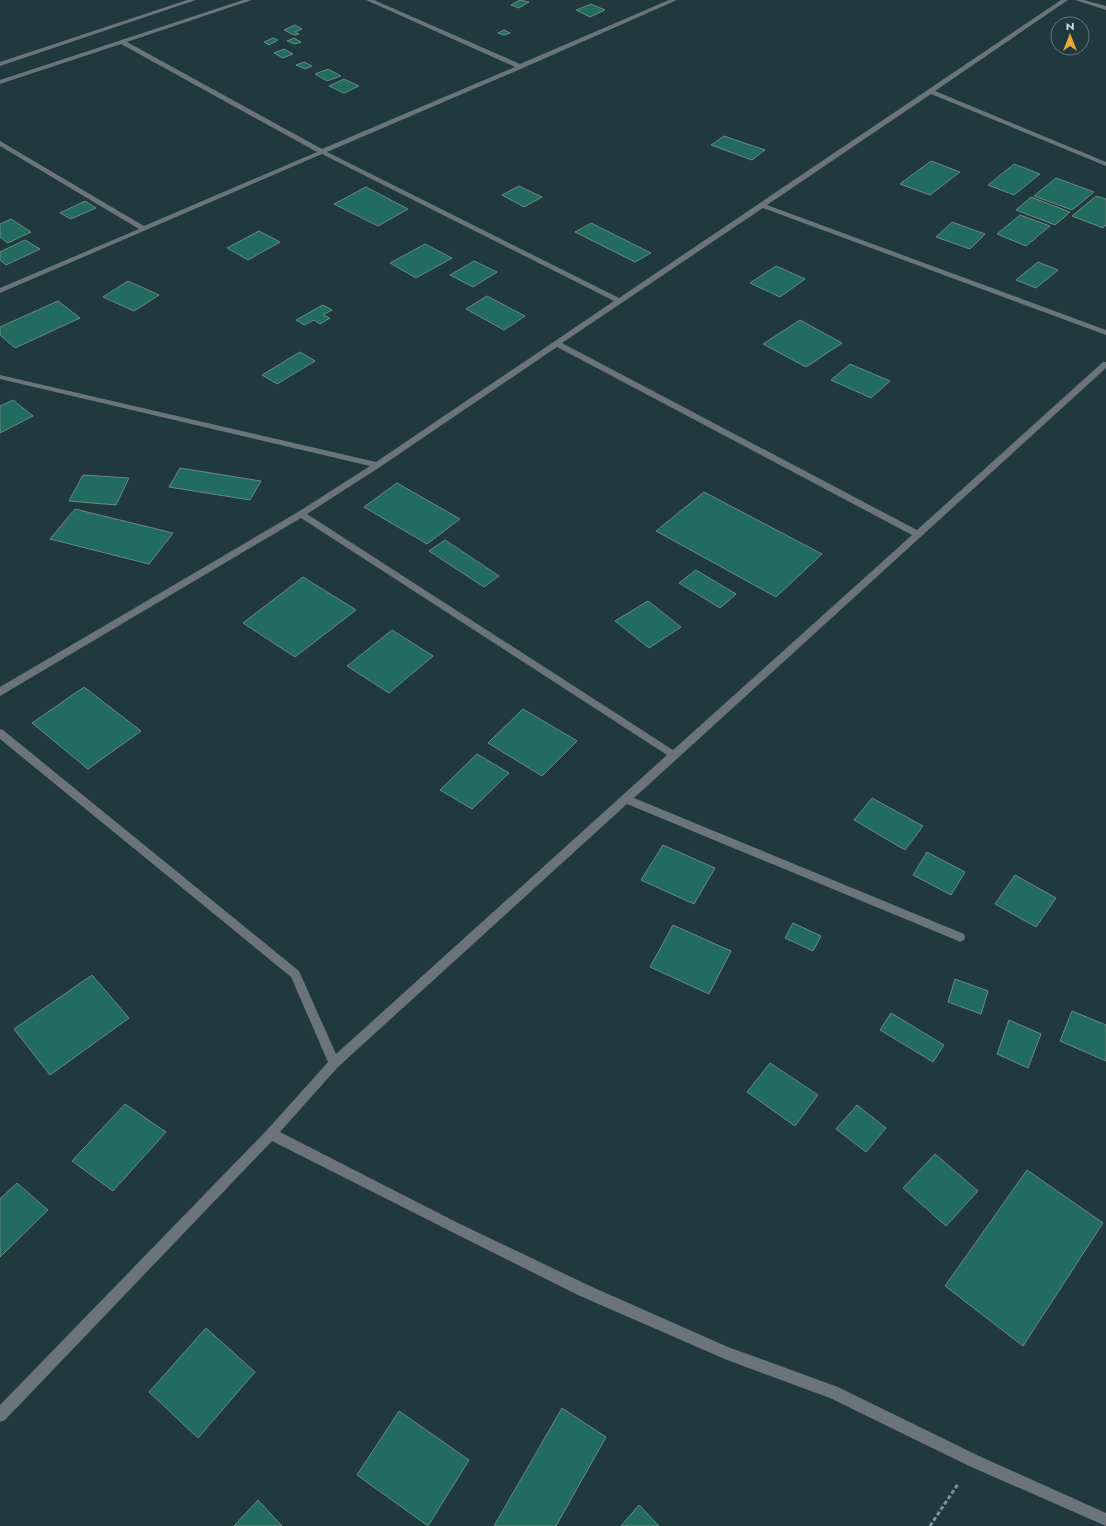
<svg xmlns="http://www.w3.org/2000/svg" width="1106" height="1526" font-family="Jost,sans-serif">
	<style>
		.building { fill: #226b61; stroke: #6c8984 }
		.lines { fill: none; stroke-linecap: round; stroke-linejoin: round }
		.path { stroke: #7e9296; stroke-width: 3; stroke-dasharray: 4 2.5; stroke-linecap: butt }
		.minor { fill: #6a747a; fill-rule: evenodd }
	</style>
	<rect width="100%" height="100%" fill="#1f393e"/>
	<path class="building" d="M520 0 529 2 519 8 511 5Z
		M591 4 605 10 590 17 576 10Z
		M295 25 302 29 295 32 299 34 294 35 284 30Z
		M504 30 510 33 504 35 498 33Z
		M273 38 278 40 269 45 264 42Z
		M294 38 301 42 295 44 287 41Z
		M284 49 293 54 283 58 274 53Z
		M304 62 312 66 305 69 296 65Z
		M328 69 341 76 327 81 315 74Z
		M344 79 359 86 344 93 329 86Z
		M724 136 765 150 752 160 711 145Z
		M931 161 960 172 930 195 900 184Z
		M1014 164 1040 174 1014 195 988 185Z
		M1056 178 1094 192 1072 210 1034 196Z
		M519 186 542 197 524 207 502 195Z
		M366 187 408 209 378 226 334 204Z
		M1096 196 1106 199V225L1103 228 1072 216Z
		M1031 197 1070 212 1055 225 1016 210Z
		M85 201 96 208 71 219 60 213Z
		M1020 215 1050 226 1026 246 997 234Z
		M11 219 31 232 8 243 0 237V224Z
		M952 222 985 234 970 249 936 237Z
		M591 223 651 253 635 262 575 232Z
		M259 231 280 242 248 260 227 248Z
		M25 240 40 249 6 265 0 260V252Z
		M425 244 452 258 416 278 390 263Z
		M474 261 497 272 473 287 450 275Z
		M1038 262 1058 270 1036 288 1016 280Z
		M776 266 805 279 780 297 750 283Z
		M128 281 159 295 134 311 103 297Z
		M487 296 525 316 504 330 466 309Z
		M58 301 80 318 15 348 0 335V327Z
		M323 305 332 310 323 315 330 318 320 324 314 320 304 325 296 320Z
		M800 320 842 343 806 367 763 344Z
		M300 352 315 361 277 384 262 375Z
		M850 364 890 381 871 398 831 380Z
		M13 400 33 416 0 433V406Z
		M180 468 261 481 250 500 169 487Z
		M83 475 129 478 116 505 69 501Z
		M397 483 460 519 427 544 364 507Z
		M704 492 822 554 776 597 656 531Z
		M75 509 173 533 149 564 50 539Z
		M445 540 499 576 484 587 429 551Z
		M696 570 736 594 720 608 679 583Z
		M303 577 356 610 295 657 243 623Z
		M648 601 681 627 649 648 615 621Z
		M392 630 433 656 389 693 347 666Z
		M84 687 141 731 88 769 32 723Z
		M523 709 577 741 542 776 488 743Z
		M477 754 509 773 472 809 440 790Z
		M872 798 923 826 905 850 854 820Z
		M663 845 715 868 694 904 641 880Z
		M927 852 965 872 951 895 913 875Z
		M1015 875 1056 898 1036 927 995 904Z
		M793 923 821 936 813 951 785 938Z
		M673 925 731 951 709 994 650 967Z
		M92 975 129 1018 50 1075 14 1029Z
		M955 979 988 991 981 1014 948 1002Z
		M1072 1011 1106 1025V1061L1060 1041Z
		M891 1013 944 1045 933 1062 880 1030Z
		M1009 1020 1041 1034 1028 1068 997 1054Z
		M770 1063 818 1095 795 1126 747 1092Z
		M125 1104 166 1132 113 1191 72 1161Z
		M857 1105 886 1128 866 1152 836 1129Z
		M935 1154 978 1191 946 1226 903 1188Z
		M1027 1170 1103 1223 1023 1346 945 1286Z
		M17 1183 48 1210 0 1257V1199Z
		M206 1328 255 1372 198 1438 149 1392Z
		M562 1408 606 1437 556 1526H494Z
		M399 1411 469 1460 428 1526 357 1475Z
		M258 1500 282 1526H234Z
		M639 1505 659 1526H621Z"/>
	<g class="lines">
		<path class="path" d="M930 1526 958 1484"/>
		<path class="minor" d="M187 0H196L0 66V62Z
			M243 0H252L127 42 322 149 515 67 366 0H374L520 64 669 0H677L523 68 327 152 619 298 1061 0H1068L935 91 1106 162V166L931 94 767 205 1106 330V335L763 208 562 343 917 530 1103 362H1106V368L634 798 964 934 965 937 964 940 960 942 956 940 627 804 338 1067 280 1132 458 1223 590 1286 728 1347 838 1387 979 1456 1106 1513V1526L969 1466 830 1398 727 1360 580 1296 450 1231 272 1141 5 1420 0 1422V1405L267 1130 328 1062 291 977 0 739V729L3 730 299 971 336 1054 667 755 301 518 0 696V687L298 512 370 466 0 379V375L376 462 614 301 322 154 0 293V288L139 229 0 146V141L144 226 317 152 121 44 0 84V80ZM557 347 912 535 673 750 307 514 380 467Z
			M1075 0H1084L1106 6V10Z"/>
	</g>
	<g transform="translate(1070 36)"><circle r="19" fill="#1f393e" stroke="#667b7f"/>
	<path d="M0-3L7 15L0 10L-7 15Z" fill="#e9ab38"/>
	<text y="-6" font-size="11" font-weight="bold" text-anchor="middle" fill="#d0dfe1">N</text>
	</g>
</svg>
